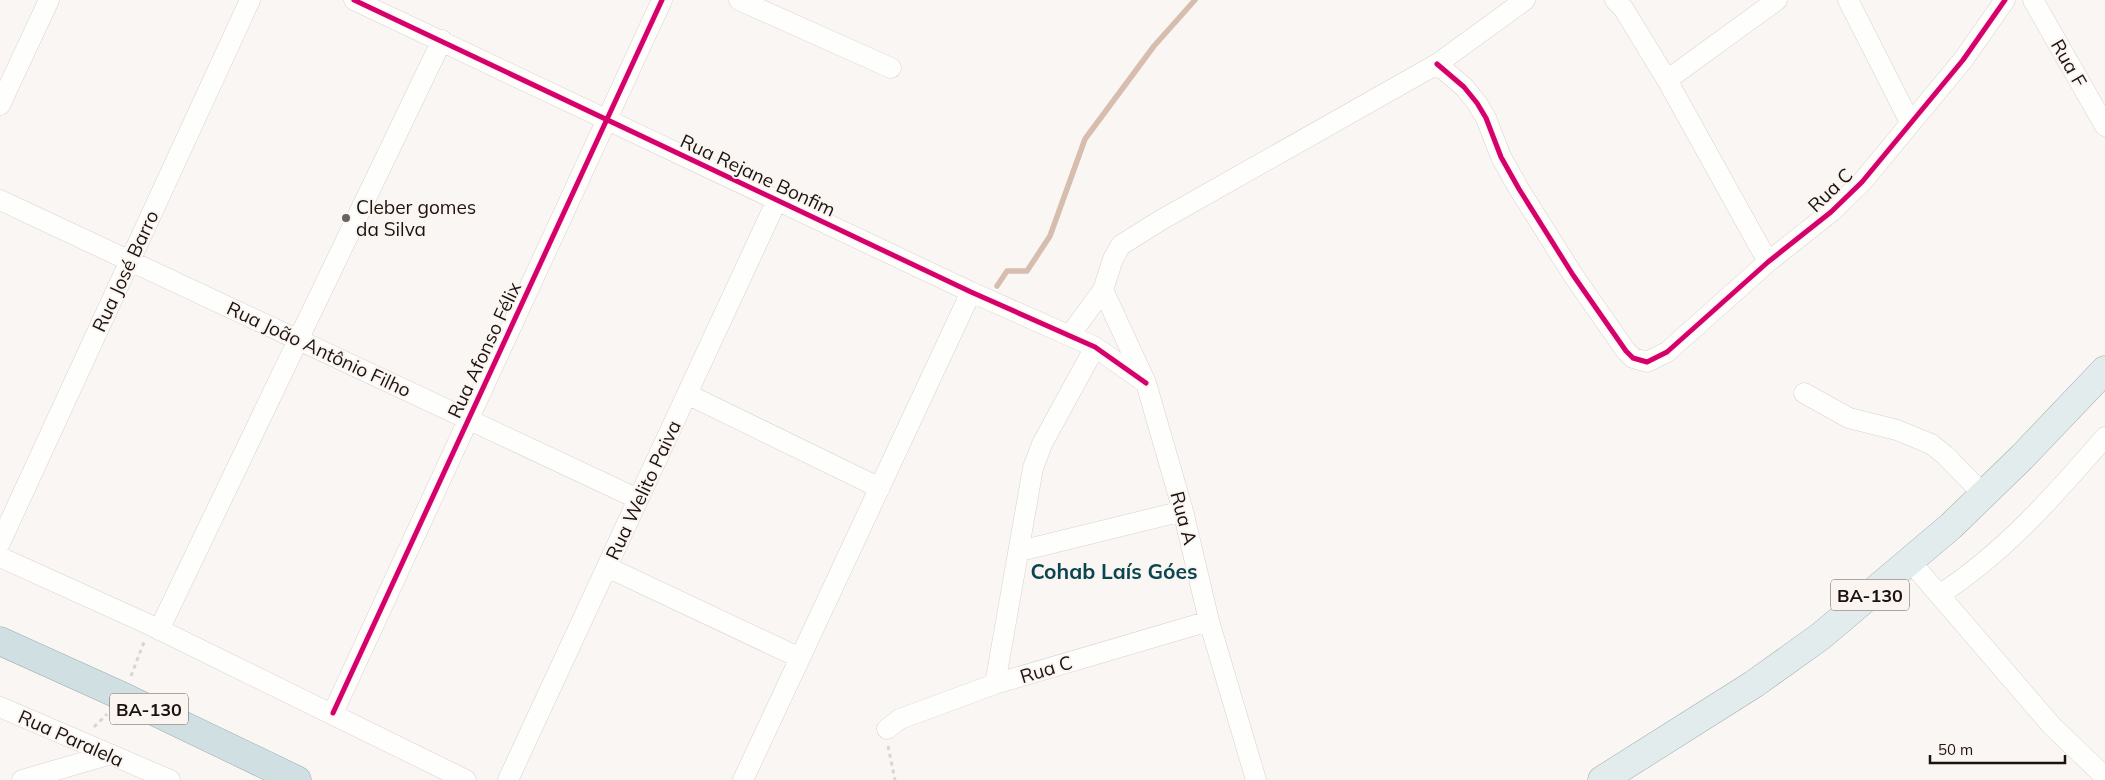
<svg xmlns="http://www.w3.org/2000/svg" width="2105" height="780" font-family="Mulish,sans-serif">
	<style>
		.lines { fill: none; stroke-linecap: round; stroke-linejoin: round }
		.stream { stroke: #d7bdad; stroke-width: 5.5 }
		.street-casing { stroke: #d9d2ce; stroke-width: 21 }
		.primary-casing { stroke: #9faeb0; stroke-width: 29 }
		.highway-casing { stroke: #9faeb0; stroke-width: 29 }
		.path { stroke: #d7d6d5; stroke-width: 3; stroke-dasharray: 4 4; stroke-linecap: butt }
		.street { stroke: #fefefd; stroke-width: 20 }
		.primary { stroke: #e2eced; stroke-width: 28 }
		.highway { stroke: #cfdfe2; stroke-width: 28 }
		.cycleway-casing { stroke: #fbf5f2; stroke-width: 8 }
		.cycleway { stroke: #d6006c; stroke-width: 5 }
		.poi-dot { fill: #69625e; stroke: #fbf5f2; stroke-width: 2 }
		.labels { text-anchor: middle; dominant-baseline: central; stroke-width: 4; stroke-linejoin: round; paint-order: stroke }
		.shield { fill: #fbf5f2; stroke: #5f5752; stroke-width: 1 }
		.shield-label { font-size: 18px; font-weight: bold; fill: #1c130e }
		.street-label { font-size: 19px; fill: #1c130e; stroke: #fbf5f2 }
		.poi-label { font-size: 19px; fill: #1c130e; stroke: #fbf5f2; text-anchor: start }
		.quarter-label { font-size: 21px; font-weight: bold; fill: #094651; stroke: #fbf5f2 }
	</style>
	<rect width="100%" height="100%" fill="#f9f6f4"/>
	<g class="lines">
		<path class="stream" d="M997 286 1007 271H1027L1050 236 1085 139 1154 46 1195 0"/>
		<g class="street-casing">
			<path id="street" d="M354 0 971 292 1095 347 1146 383
				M739 0 891 68
				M1615 0 1623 8 1667 80 1768 262
				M1848 0 1910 122
				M2033 0 2105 126
				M1437 64 1464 87 1477 103 1486 118 1501 157 1519 189 1573 275 1626 351 1633 358 1647 362 1667 352 1768 262 1831 212 1862 182 1963 60 2005 0
				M1667 80 1777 0
				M0 105 49 0
				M0 200 638 499
				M1103 290 1146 383 1183 511 1209 621 1256 780
				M1070 335 1103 290 1113 259 1121 245 1161 220 1437 64 1525 0
				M1804 393 1849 418 1897 430 1931 444 1945 455 1983 494
				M687 394 880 488
				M0 543 250 0
				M1020 551 1183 511
				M0 557 150 625 466 780
				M1910 561 2052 726 2105 777
				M607 567 800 658
				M1939 595C2004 553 2055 495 2105 437
				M159 630 442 40
				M995 684 1033 468 1042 444 1095 347
				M0 707 170 780
				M333 713 662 0
				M887 729 900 719 995 684 1209 621
				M22 780 108 755
				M508 780 777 200
				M743 780 971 292"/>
		</g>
		<g class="primary-casing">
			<path id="primary" d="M1602 780 1754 684 1821 636 1951 526 2022 457 2105 370"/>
		</g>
		<g class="highway-casing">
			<path id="highway" d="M0 641 124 697 297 780"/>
		</g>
		<path class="path" d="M131 676 144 642
			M94 727 107 714
			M888 746 895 780"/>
		<use href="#street" class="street"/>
		<use href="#primary" class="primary"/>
		<use href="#highway" class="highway"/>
		<g class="cycleway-casing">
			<path id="cycleway" d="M354 0 971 292 1095 347 1146 383
				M1437 64 1464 87 1477 103 1486 118 1501 157 1519 189 1573 275 1626 351 1633 358 1647 362 1667 352 1768 262 1831 212 1862 182 1963 60 2005 0
				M333 713 662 0"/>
		</g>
		<use href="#cycleway" class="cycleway"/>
	</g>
	<circle class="poi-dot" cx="346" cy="218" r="5"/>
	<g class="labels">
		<g class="shield">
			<rect x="1831" y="579.5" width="78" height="31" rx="4"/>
			<rect x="110" y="693.5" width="78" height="31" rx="4"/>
		</g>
		<g class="shield-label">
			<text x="1870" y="595">BA-130</text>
			<text x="149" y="709">BA-130</text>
		</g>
		<g class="street-label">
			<text transform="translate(2069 63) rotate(60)">Rua F</text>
			<text transform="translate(758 175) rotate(25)">Rua Rejane Bonfim</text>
			<text transform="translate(1830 190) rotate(-44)">Rua C</text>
			<text transform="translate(125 271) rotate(-65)">Rua José Barro</text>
			<text transform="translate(319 349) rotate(25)">Rua João Antônio Filho</text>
			<text transform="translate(484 350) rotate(-65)">Rua Afonso Félix</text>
			<text transform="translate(643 490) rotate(-65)">Rua Welito Paiva</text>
			<text transform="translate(1184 518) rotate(75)">Rua A</text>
			<text transform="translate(1046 669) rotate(-17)">Rua C</text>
			<text transform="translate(71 738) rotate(24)">Rua Paralela</text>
		</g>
		<g class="poi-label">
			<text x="356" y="207">Cleber gomes<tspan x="356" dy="22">da Silva</tspan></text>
		</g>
		<g class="quarter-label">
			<text x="1114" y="571">Cohab Laís Góes</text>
		</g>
	</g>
	<path d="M1930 755v8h135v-8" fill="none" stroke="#1c130e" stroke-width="2.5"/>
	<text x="1938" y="755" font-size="15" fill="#1c130e" stroke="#fbf5f2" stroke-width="4" paint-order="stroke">50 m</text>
</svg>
